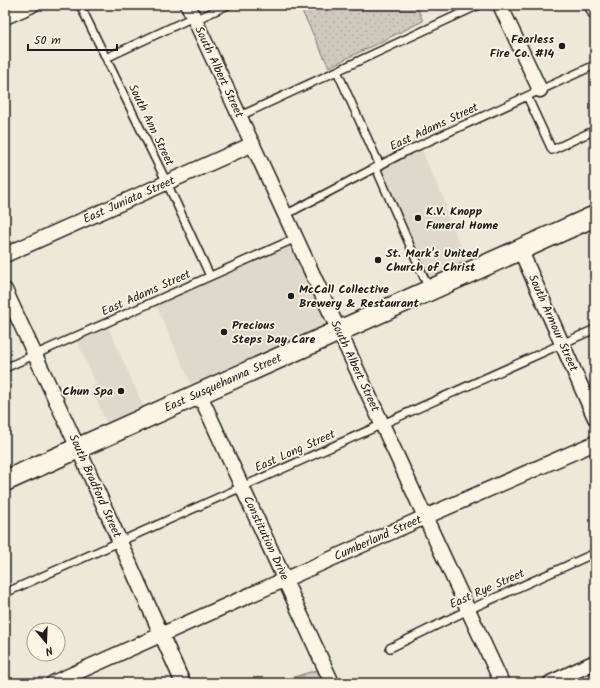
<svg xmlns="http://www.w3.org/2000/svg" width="600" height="688" font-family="Kalam,sans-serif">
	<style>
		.built { fill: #ded9cb }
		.grass { fill: url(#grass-dots); stroke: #76736c }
		.forest { fill: url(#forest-firs); stroke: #76736c }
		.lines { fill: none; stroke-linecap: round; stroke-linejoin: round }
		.lane-casing { stroke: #1c1c1c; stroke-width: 10 }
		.street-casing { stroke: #1c1c1c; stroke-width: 17 }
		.secondary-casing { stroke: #1c1c1c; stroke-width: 23 }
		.lane { stroke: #fcf5e5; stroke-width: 7 }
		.street { stroke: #fcf5e5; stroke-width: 14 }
		.secondary { stroke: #fcf5e5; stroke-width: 20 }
		.poi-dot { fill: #1c1c1c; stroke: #fcf5e5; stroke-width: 1.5 }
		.labels { text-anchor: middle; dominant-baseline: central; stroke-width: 3.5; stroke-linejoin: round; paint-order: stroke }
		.poi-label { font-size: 12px; font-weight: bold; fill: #1c1c1c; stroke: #fcf5e5; text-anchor: start }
		.street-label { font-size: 12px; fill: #1c1c1c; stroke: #fcf5e5 }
	</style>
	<defs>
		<pattern id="grass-dots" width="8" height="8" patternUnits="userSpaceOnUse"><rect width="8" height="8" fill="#cfcabd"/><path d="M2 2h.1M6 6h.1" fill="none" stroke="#b1ada2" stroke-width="1.8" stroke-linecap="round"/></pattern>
		<pattern id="forest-firs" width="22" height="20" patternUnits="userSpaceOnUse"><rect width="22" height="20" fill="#cfcabd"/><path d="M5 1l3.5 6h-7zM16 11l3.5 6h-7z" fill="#b1ada2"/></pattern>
	</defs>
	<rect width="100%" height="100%" fill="#eee8d9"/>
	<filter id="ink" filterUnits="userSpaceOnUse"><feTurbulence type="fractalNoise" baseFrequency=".025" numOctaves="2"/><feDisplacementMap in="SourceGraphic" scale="8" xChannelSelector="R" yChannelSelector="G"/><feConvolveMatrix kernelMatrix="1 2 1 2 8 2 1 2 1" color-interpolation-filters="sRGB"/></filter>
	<g filter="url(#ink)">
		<path class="built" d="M421 149 447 207 444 208 468 262 424 283 377 173 394 162Z
			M293 244 329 324 192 386 156 305Z
			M108 327 144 408 107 424 91 387 96 384 77 341Z"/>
		<path class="grass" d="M299 5H416L423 21 329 67Z"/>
		<path class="forest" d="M317 670 323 683H274Z"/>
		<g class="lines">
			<g class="lane-casing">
				<path id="lane" d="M80 5 167 183 210 276
					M106 58 189 19 195 20 228 5
					M337 71 380 166
					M527 96 552 150 595 130
					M240 116 479 5
					M376 168 429 289
					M285 215 405 152 595 65
					M5 368 296 238
					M5 593 595 329
					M390 648 468 610 595 553"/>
			</g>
			<g class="street-casing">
				<path id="street" d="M188 5 502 683
					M500 5 540 90
					M592 5 595 12
					M5 17 32 5
					M520 249 595 418
					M5 255 253 144
					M5 290 78 448 183 683
					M199 393 332 683
					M53 683 425 517 595 443
					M550 683 595 662"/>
			</g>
			<g class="secondary-casing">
				<path id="secondary" d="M5 481 595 216"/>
			</g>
			<use href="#lane" class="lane"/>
			<use href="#street" class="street"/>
			<use href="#secondary" class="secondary"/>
		</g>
	</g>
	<g class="poi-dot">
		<circle cx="562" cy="46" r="4"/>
		<circle cx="418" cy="218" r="4"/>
		<circle cx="378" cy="260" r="4"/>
		<circle cx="291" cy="296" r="4"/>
		<circle cx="224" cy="332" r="4"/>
		<circle cx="121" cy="391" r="4"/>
	</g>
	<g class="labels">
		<g class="poi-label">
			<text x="554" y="39" text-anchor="end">Fearless<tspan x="554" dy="14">Fire Co. #14</tspan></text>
			<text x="426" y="211">K.V. Knopp<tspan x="426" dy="14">Funeral Home</tspan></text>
			<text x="386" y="253">St. Mark's United<tspan x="386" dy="14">Church of Christ</tspan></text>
			<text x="299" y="289">McCall Collective<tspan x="299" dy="14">Brewery &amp; Restaurant</tspan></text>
			<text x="232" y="325">Precious<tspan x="232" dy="14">Steps Day Care</tspan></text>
			<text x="113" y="391" text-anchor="end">Chun Spa</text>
		</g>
		<g class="street-label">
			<text transform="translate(219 72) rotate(65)">South Albert Street</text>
			<text transform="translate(151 125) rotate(64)">South Ann Street</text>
			<text transform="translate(434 127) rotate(-25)">East Adams Street</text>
			<text transform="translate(129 200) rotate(-24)">East Juniata Street</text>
			<text transform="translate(146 293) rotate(-24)">East Adams Street</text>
			<text transform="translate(553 323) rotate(66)">South Armour Street</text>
			<text transform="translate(355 366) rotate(65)">South Albert Street</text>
			<text transform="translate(223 383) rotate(-24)">East Susquehanna Street</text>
			<text transform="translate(295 451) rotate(-24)">East Long Street</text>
			<text transform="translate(95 486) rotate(66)">South Bradford Street</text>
			<text transform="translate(266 538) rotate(65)">Constitution Drive</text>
			<text transform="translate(378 538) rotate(-24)">Cumberland Street</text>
			<text transform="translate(487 589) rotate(-24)">East Rye Street</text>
		</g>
	</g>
	<rect width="600" height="688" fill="none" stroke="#fcf5e5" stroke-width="20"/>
	<rect x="10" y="10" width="580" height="668" fill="none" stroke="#1c1c1c" stroke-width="1.5" filter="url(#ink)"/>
	<g transform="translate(46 642) rotate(161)"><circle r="19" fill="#fcf5e5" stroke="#a29e95"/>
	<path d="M0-3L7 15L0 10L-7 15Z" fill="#1c1c1c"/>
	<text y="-6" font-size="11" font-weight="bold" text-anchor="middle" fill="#1c1c1c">N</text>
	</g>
	<path d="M28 44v6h89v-6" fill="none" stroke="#1c1c1c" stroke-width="2"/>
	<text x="34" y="44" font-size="12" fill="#1c1c1c" stroke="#fcf5e5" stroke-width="3" paint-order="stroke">50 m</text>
</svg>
